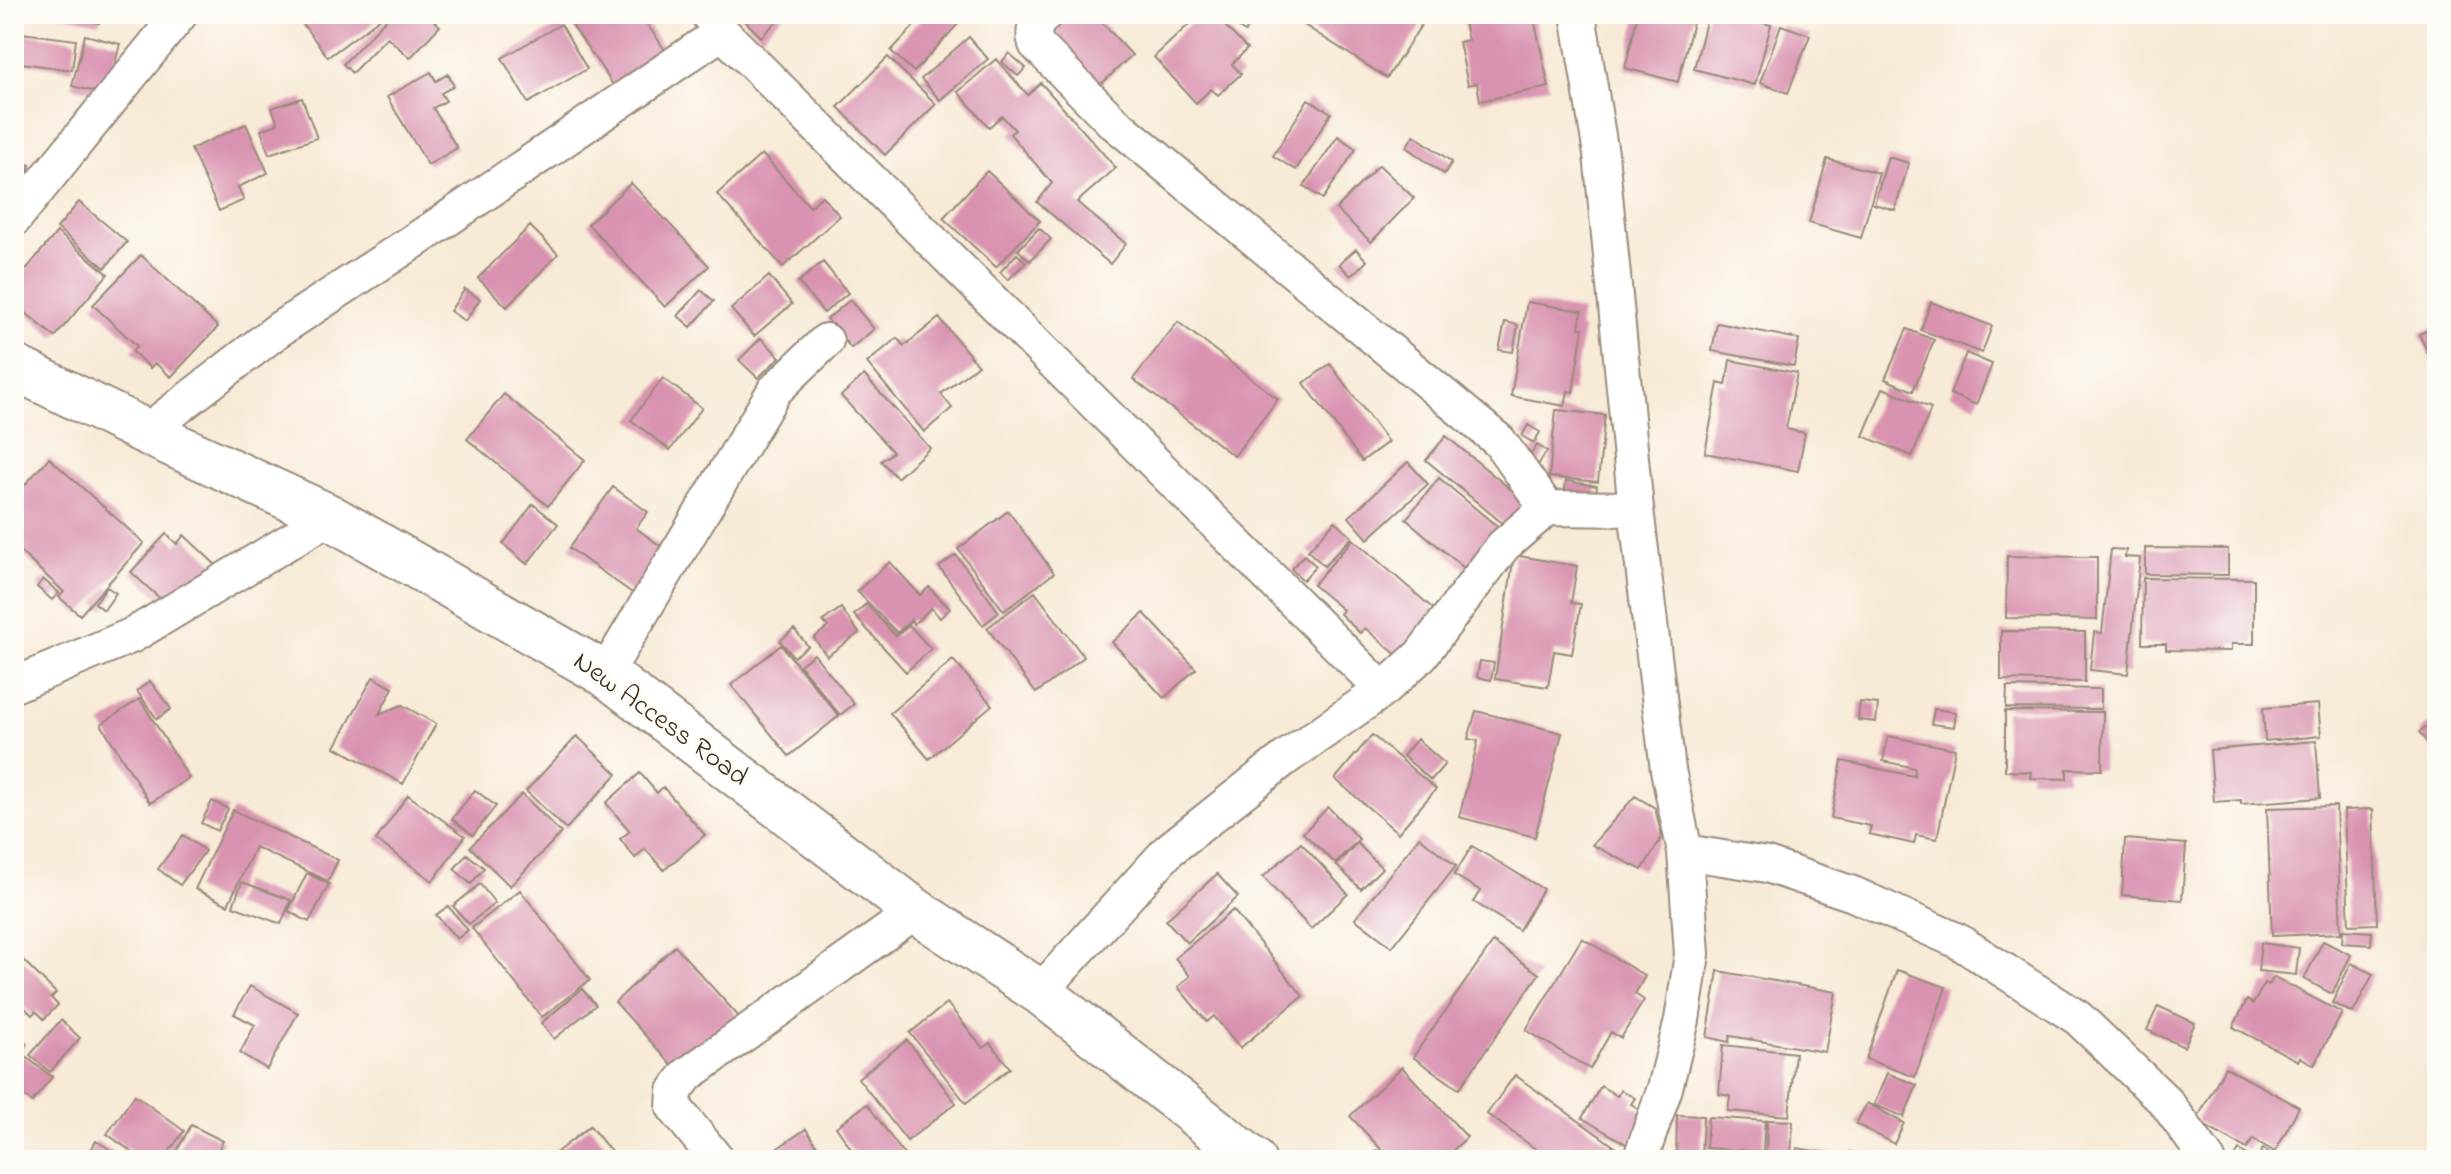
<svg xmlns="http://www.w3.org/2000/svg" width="2451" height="1174" font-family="'Indie Flower',sans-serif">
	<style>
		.building { fill: #d993b0 }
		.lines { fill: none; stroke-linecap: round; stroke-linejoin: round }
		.minor-casing { stroke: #998a7a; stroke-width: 38 }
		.secondary-casing { stroke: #998a7a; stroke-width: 48 }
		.minor { stroke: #fff; stroke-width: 34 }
		.secondary { stroke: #fff; stroke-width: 44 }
		.labels { text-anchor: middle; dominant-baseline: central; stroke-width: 6; stroke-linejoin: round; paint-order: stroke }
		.street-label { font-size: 28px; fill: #3b2a1e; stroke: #fdfcf7 }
	</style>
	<rect width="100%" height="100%" fill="#fdfcf7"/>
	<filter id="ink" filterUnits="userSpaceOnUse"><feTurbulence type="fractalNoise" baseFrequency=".0125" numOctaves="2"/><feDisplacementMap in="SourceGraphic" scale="16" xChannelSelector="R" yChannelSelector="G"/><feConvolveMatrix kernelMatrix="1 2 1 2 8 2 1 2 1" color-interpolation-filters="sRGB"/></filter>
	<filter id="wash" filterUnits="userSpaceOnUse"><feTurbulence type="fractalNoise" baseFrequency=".006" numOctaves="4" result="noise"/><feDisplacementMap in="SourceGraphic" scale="32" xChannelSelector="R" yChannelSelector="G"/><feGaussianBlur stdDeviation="1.8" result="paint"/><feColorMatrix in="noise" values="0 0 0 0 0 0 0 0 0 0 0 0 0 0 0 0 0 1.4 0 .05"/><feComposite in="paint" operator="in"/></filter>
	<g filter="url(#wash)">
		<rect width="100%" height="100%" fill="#f7ead6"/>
		<g id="blocks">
			<path class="building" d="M58 14H101L99 23Z
				M295 14H386L328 57Z
				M391 14H427L440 26 410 58 387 37 352 73 343 64Z
				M581 14H640L674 63 623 99 570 22Z
				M738 14H784L761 37Z
				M925 14H949L959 23 914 72 891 51Z
				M1071 14H1094L1132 55 1095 90 1045 38Z
				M1200 14H1214L1247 49 1232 64 1241 74 1218 95 1211 89 1196 103 1154 57Z
				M1217 14H1258L1245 32Z
				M1287 14H1424L1427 16 1387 78Z
				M1462 14H1533L1549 87 1480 101 1477 83 1468 85 1459 42 1468 40Z
				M1638 14H1695L1678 82 1625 68Z
				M1708 14H1732L1771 25 1755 85 1694 69Z
				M561 24 587 69 528 103 502 58Z
				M1781 25 1810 35 1788 93 1760 83Z
				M14 32 76 40 72 70 14 62Z
				M85 35 120 44 107 95 72 86Z
				M969 37 988 59 940 100 921 79Z
				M1009 53 1026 68 1018 76 1002 62Z
				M888 57 936 104 885 155 838 107Z
				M996 59 1028 95 1041 83 1116 168 1077 202 1126 244 1110 264 1037 202 1052 183 1010 134 1015 130 1002 116 989 127 958 92Z
				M431 72 436 81 448 74 454 86 441 93 446 101 433 108 457 148 428 165 387 97Z
				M302 98 317 138 269 154 261 130 278 124 272 108Z
				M1308 99 1331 113 1296 170 1273 156Z
				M246 124 268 173 238 187 244 200 219 211 191 149Z
				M1414 135 1452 162 1444 174 1406 147Z
				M1338 136 1356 149 1323 199 1304 186Z
				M762 154 810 207 822 196 840 216 783 267 717 194Z
				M1888 157 1909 163 1895 210 1874 204Z
				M1827 159 1879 173 1861 238 1809 223Z
				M14 160 30 165 19 202 14 200Z
				M1379 165 1414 198 1371 242 1336 209Z
				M987 171 1040 221 996 267 943 218Z
				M631 183 709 266 665 307 588 224Z
				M79 202 127 242 105 268 57 228Z
				M530 226 558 254 507 307 478 278Z
				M1039 228 1051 239 1030 261 1018 250Z
				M57 232 108 274 55 337 14 303V284Z
				M1356 249 1367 261 1351 276 1339 264Z
				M1017 254 1026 262 1008 280 1000 272Z
				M141 255 218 327 171 377 155 363 150 368 132 351 137 346 93 305Z
				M823 262 848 293 824 313 798 282Z
				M769 276 792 304 754 336 731 309Z
				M465 289 480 299 465 321 450 311Z
				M701 290 714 301 691 327 678 316Z
				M850 300 874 329 851 348 827 319Z
				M1527 302 1582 311 1579 328H1583L1573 392 1568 391 1565 406 1511 396Z
				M1931 302 1992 326 1982 353 1921 330Z
				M939 318 978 365 941 394 952 408 924 432 867 363 897 338 904 346Z
				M1178 322 1278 399 1234 456 1133 379Z
				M1505 322 1518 325 1513 352 1499 350Z
				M1717 323 1799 339 1794 366 1712 351Z
				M2435 327 2437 354 2430 357 2419 334Z
				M1907 329 1934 340 1913 391 1885 379Z
				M761 338 780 357 758 378 739 360Z
				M1966 353 1992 364 1976 405 1950 394Z
				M1730 360 1797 373 1786 429 1805 433 1798 471 1705 453 1718 383 1726 385Z
				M1330 364 1388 442 1362 461 1304 383Z
				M864 375 930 448 897 478 881 461 893 452 841 396Z
				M663 378 702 408 670 450 631 420Z
				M1883 388 1931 408 1912 456 1863 436Z
				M504 394 585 460 548 506 467 439Z
				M1556 410 1605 415 1598 482 1549 477Z
				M1528 425 1540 432 1534 443 1522 436Z
				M1446 436 1527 503 1507 527 1426 460Z
				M1537 445 1547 451 1538 465 1528 459Z
				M49 458 144 543 80 615 59 597 64 592 14 546V497Z
				M1408 462 1428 484 1368 539 1349 517Z
				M1439 478 1504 532 1470 573 1406 519Z
				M1566 481 1597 486 1595 502 1564 497Z
				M613 487 648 512 636 528 670 553 638 597 569 548Z
				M533 504 558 524 527 564 503 544Z
				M1008 511 1054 573 1004 611 958 549Z
				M1335 521 1352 537 1324 566 1308 551Z
				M166 534 177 544 184 535 218 567 166 604 131 572Z
				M1353 539 1437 612 1398 656 1365 628 1360 633 1340 614 1343 610 1313 585Z
				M2145 548 2228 549V575L2145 574Z
				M2111 549 2126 550 2125 557 2140 558 2128 674 2090 670 2094 632 2102 633Z
				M956 555 999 612 983 625 939 567Z
				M1304 555 1316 566 1303 580 1291 569Z
				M1514 555 1577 566 1571 603 1581 604 1572 654 1554 651 1548 687 1495 679Z
				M2007 556 2097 557V620L2006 618Z
				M890 562 920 595 929 587 950 609 940 618 931 608 914 624 911 620 897 633 857 591Z
				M2143 578 2254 579V644H2231V651L2166 650V644H2142Z
				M43 579 59 593 52 600 37 587Z
				M107 587 116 593 104 610 95 603Z
				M1035 592 1084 657 1036 693 987 628Z
				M866 604 896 636 909 625 931 649 906 672 854 615Z
				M841 608 859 633 827 656 814 638 828 627 823 621Z
				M1144 613 1196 669 1164 698 1112 642Z
				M794 629 808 646 794 657 780 641Z
				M2001 631 2085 632V682L2001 680Z
				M781 645 839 716 789 756 731 685Z
				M814 654 854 704 840 715 800 665Z
				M953 660 992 705 929 759 890 713Z
				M1480 661 1494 663 1491 680 1477 677Z
				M373 677 393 688 379 714 402 705 436 724 403 784 335 747Z
				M150 681 171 709 157 719 137 691Z
				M2007 687 2101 689V709L2006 708Z
				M140 699 189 778 150 803 101 724Z
				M1860 702 1878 704 1876 722 1858 720Z
				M2318 704 2321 736 2265 741 2263 708Z
				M1934 709 1956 712 1954 727 1931 724Z
				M1476 711 1562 733 1535 837 1459 817 1478 741 1468 739Z
				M2005 711 2103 712 2102 770 2067 769V779L2030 778 2031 772 2005 771Z
				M2437 718V755L2419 732Z
				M1372 735 1436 789 1398 833 1335 779Z
				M577 736 617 774 566 829 526 791Z
				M1888 736 1955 749 1937 839 1916 835 1914 844 1869 834 1871 826 1831 818 1842 761 1914 776 1915 768 1883 761Z
				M1417 739 1445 764 1431 780 1403 756Z
				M2316 741 2320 798 2241 804V800L2214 802 2210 750Z
				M640 773 657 793 663 787 705 835 664 870 645 849 635 858 620 839 630 831 606 803Z
				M475 790 496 806 473 835 452 819Z
				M522 794 561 833 510 886 470 847Z
				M408 795 465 836 433 881 376 840Z
				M1635 796 1655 808 1662 837 1642 870 1592 845Z
				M212 801 228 809 217 831 201 823Z
				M2336 806 2341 933 2272 936 2267 808Z
				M1328 807 1359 839 1335 863 1303 833Z
				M2373 809 2377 924 2349 925 2344 810Z
				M233 810 338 860 328 881 255 847 228 905 195 889Z
				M183 835 205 851 180 885 158 869Z
				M1419 837 1456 866 1392 947 1355 919Z
				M2125 839 2186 844 2182 900 2122 895Z
				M1301 843 1348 894 1311 929 1263 877Z
				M1357 843 1382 868 1361 889 1336 865Z
				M1472 846 1543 889 1519 930 1474 902 1481 891 1454 875Z
				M467 854 484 868 471 884 454 869Z
				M307 873 329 884 309 922 288 911Z
				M1217 874 1238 897 1187 943 1166 920Z
				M242 882 291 900 281 924 233 906Z
				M480 884 495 903 469 924 453 906Z
				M520 890 590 980 542 1017 472 928Z
				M448 906 468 930 457 939 436 915Z
				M1233 910 1303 996 1240 1048 1214 1016 1207 1022 1178 987 1190 976 1175 958Z
				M2343 930 2372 932 2371 945 2342 943Z
				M1582 938 1645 976 1635 994 1644 1000 1621 1038 1611 1032 1590 1069 1526 1030Z
				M2323 941 2351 955 2332 994 2304 979Z
				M1493 942 1539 974 1459 1089 1413 1057Z
				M2261 943 2299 948 2296 975 2258 971Z
				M675 946 741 1019 680 1074 615 1002Z
				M22 959 56 993 51 998 58 1005 44 1019 36 1011 32 1015 14 997 16 986 14 968Z
				M2351 963 2373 974 2353 1013 2332 1003Z
				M1897 970 1946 987 1915 1077 1866 1059Z
				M1718 971 1836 992 1825 1052 1730 1036 1729 1042 1707 1037Z
				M2274 977 2342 1013 2314 1065 2300 1057 2298 1061 2233 1027 2247 1000 2253 1004 2265 983 2269 985Z
				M250 986 298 1013 267 1069 240 1053 255 1025 234 1014Z
				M582 989 596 1005 554 1039 541 1023Z
				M947 1003 983 1048 990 1043 1010 1068 966 1103 910 1033Z
				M2158 1006 2195 1023 2184 1047 2147 1030Z
				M61 1020 80 1038 50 1072 30 1055Z
				M14 1035 26 1044 20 1052 52 1077 32 1102 14 1088Z
				M907 1040 956 1103 907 1141 858 1078Z
				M1723 1045 1795 1053 1789 1116 1728 1111 1730 1096 1719 1094Z
				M1402 1067 1467 1137 1443 1160H1405L1399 1154 1391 1160 1350 1116Z
				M2225 1067 2299 1107 2275 1152 2253 1139 2247 1149 2196 1121Z
				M1887 1073 1917 1085 1904 1117 1874 1105Z
				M1515 1075 1622 1152 1615 1160H1551L1487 1114Z
				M1601 1086 1617 1096 1621 1090 1635 1098 1631 1104 1646 1113 1628 1145 1582 1118Z
				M135 1095 184 1131 163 1160H143L107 1134Z
				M1867 1103 1904 1123 1894 1144 1856 1124Z
				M867 1104 905 1156 899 1160H859L836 1127Z
				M1677 1115 1703 1116 1701 1160H1676Z
				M1708 1117 1765 1121 1763 1152 1706 1148Z
				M1767 1120 1793 1121 1791 1158H1766Z
				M191 1125 223 1141 213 1160H172Z
				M590 1126 618 1160H547Z
				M806 1129 822 1154 813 1160H760Z
				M96 1141 128 1160H85Z
				M1797 1148 1842 1156V1160H1795Z
				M2263 1149 2281 1160H2233L2239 1150 2256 1160Z
				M1377 1150 1386 1160H1367Z
				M1850 1152 1870 1157V1160H1848Z"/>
		</g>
	</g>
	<g filter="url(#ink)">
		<use href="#blocks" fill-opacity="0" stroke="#998a7a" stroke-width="2"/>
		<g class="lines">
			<g class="minor-casing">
				<path id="minor" d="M708 14 722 32 1383 690 1284 759 1169 850 1040 992
					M1045 14C1035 24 1032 30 1036 44L1111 120 1499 441 1547 508
					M1578 14 1601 154 1636 509 1668 770 1685 852 1692 954 1682 1020 1665 1088 1640 1160
					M14 219 180 14
					M146 432 278 330 434 228 722 32
					M605 674 775 390 826 341
					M14 685 133 635 330 517
					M1383 690 1421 655 1503 546 1547 508 1636 509
					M1685 852 1767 865 1853 894 1958 941 2078 1018 2166 1102 2208 1160
					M717 1160 674 1107 675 1091 687 1075 916 911"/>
			</g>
			<g class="secondary-casing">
				<path id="secondary" d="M14 367 146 432 330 517 605 674 916 911 1040 992 1253 1160"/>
			</g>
			<use href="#minor" class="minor"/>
			<use href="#secondary" class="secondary"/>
		</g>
	</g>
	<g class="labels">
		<g class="street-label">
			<text transform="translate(660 720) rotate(36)">New Access Road</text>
		</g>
	</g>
	<rect width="2451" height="1174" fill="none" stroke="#fdfcf7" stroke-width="48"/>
</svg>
